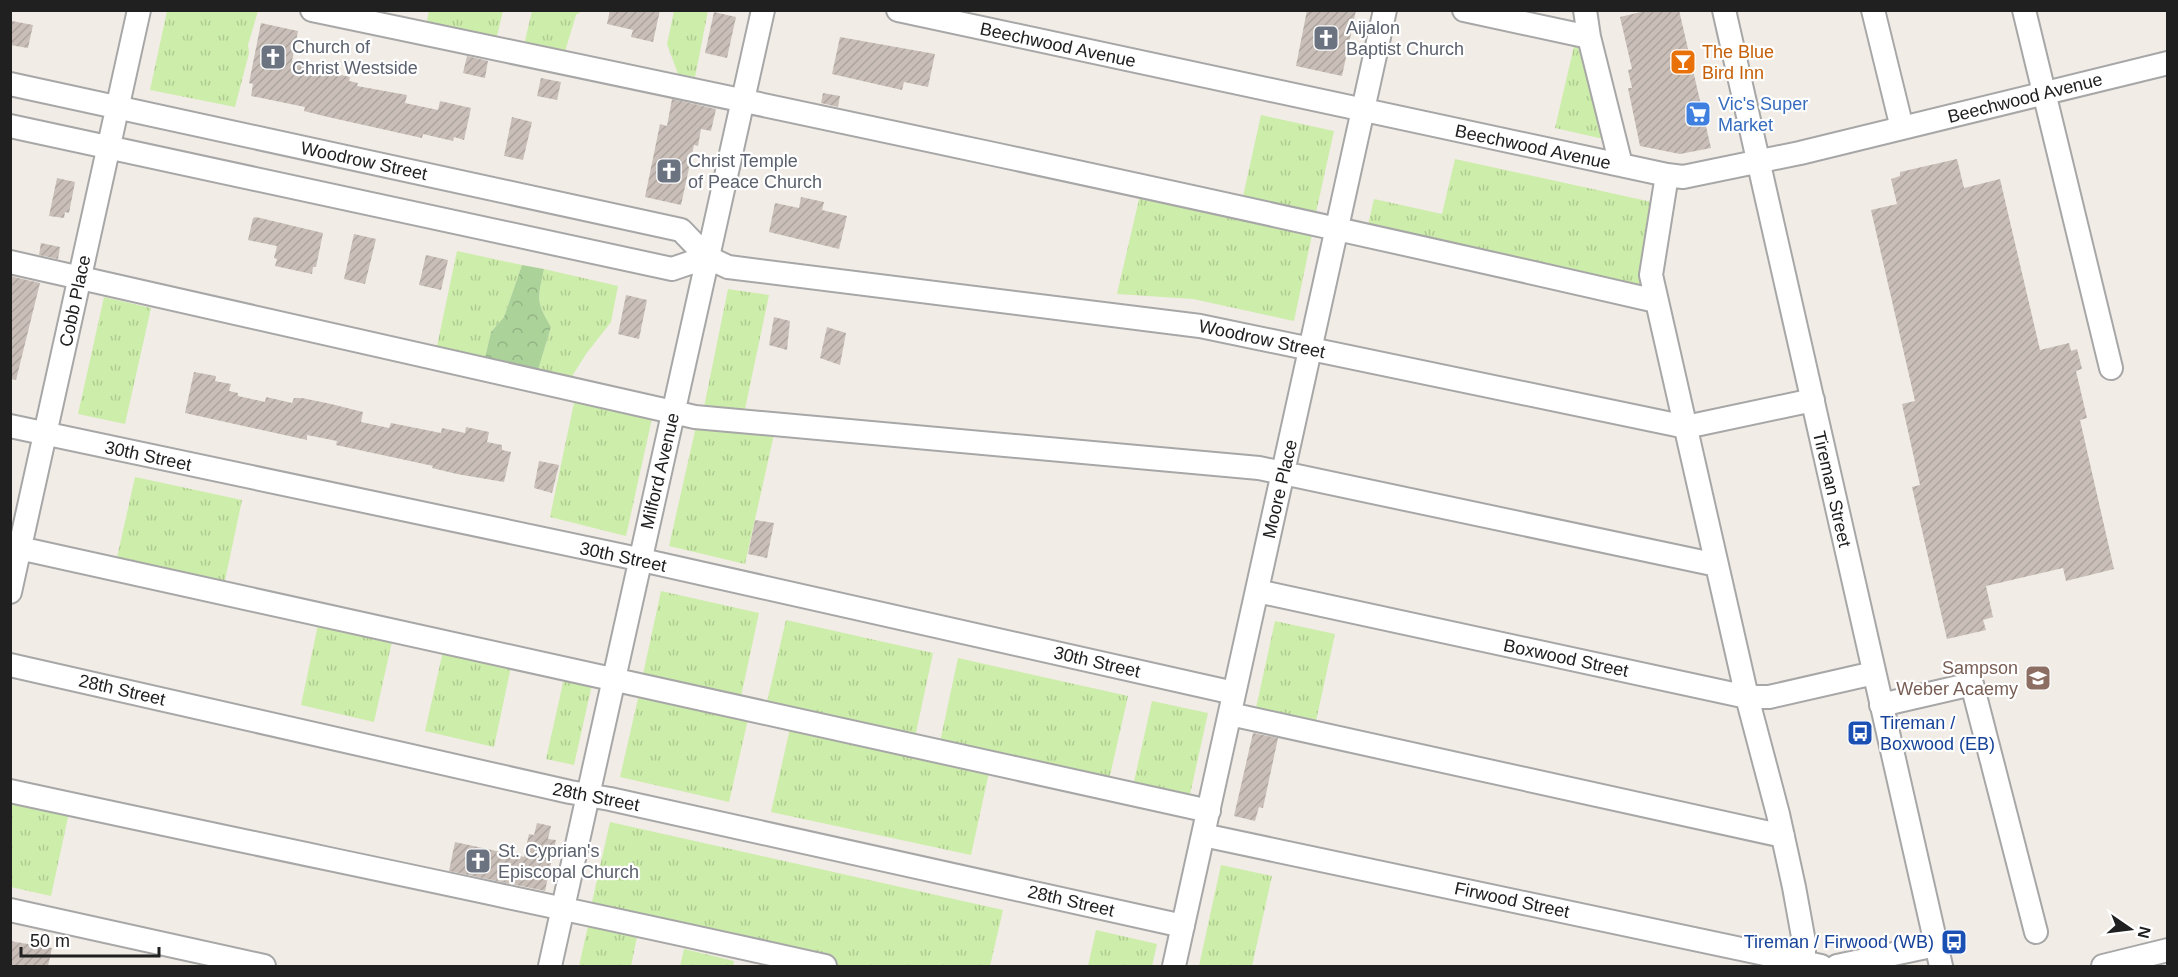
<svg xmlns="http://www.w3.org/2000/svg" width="2178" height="977" font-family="Arial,sans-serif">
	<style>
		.grass { fill: url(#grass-tufts) }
		.forest { fill: url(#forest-crowns) }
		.building { fill: url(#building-hatch) }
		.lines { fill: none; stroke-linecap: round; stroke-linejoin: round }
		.minor-casing { stroke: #a7a7a7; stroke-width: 26 }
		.minor { stroke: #fff; stroke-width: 22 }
		.labels { text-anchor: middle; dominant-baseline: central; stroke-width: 4.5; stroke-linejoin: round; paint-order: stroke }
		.worship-label { font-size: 18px; fill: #5b616d; stroke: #fff; text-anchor: start }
		.street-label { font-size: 18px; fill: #202020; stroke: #fff }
		.food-label { font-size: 18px; fill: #c56008; stroke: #fff; text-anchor: start }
		.shop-label { font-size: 18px; fill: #366cbe; stroke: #fff; text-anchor: start }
		.education-label { font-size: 18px; fill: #785e54; stroke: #fff; text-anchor: end }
		.transit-label { font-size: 18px; fill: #164399; stroke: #fff; text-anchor: start }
	</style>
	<defs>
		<pattern id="grass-tufts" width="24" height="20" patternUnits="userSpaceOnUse" patternTransform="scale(1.5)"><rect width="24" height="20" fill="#cdedaa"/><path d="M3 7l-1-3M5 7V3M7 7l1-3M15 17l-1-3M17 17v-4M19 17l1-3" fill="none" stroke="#b0cb92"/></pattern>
		<pattern id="forest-crowns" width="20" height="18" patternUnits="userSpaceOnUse" patternTransform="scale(1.5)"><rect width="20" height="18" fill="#abd299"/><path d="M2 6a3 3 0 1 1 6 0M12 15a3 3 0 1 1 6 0" fill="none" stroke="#93b484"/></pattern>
		<pattern id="building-hatch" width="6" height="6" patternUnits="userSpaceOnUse" patternTransform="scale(1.5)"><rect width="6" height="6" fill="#c9bfb8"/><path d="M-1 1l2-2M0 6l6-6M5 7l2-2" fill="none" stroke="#aca49e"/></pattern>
	</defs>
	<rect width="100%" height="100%" fill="#f1ece6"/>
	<path class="grass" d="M167 11H258L248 45 249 53 235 107 150 90Z
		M429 11H503L496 40 426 25Z
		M532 11H582L576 15 564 55 524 45Z
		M674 11H708L695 77 678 74 667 44Z
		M1575 42 1586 45 1608 140 1555 128Z
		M1261 115 1334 131 1315 217 1242 201Z
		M1455 159 1661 204 1642 290 1367 229 1374 199 1442 214Z
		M1140 195 1313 230 1294 321 1193 299 1117 294Z
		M457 251 522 265 504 317 491 332 484 362 436 351Z
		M544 269 618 286 611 322 586 354 571 378 538 370 551 327C535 300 538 299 544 269Z
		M728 289 769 295 744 414 703 412Z
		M104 297 151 308 125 424 78 414Z
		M575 398 653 414 626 536 550 517Z
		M697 422 775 430 745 564 669 546Z
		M135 477 242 500 224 585 116 562Z
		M661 591 759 613 740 701 642 679Z
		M319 620 393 637 374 722 301 705Z
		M786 620 933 653 915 737 766 706Z
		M1275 621 1335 634 1316 721 1256 708Z
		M444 647 512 662 494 747 425 731Z
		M958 658 1128 696 1109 780 940 742Z
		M565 674 593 680 574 765 546 759Z
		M640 690 749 715 729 802 620 777Z
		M1152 701 1208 713 1189 799 1133 786Z
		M791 724 990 768 971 855 771 812Z
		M11 795 70 808 51 896 11 887Z
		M610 822 1003 910 990 966H838L590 911Z
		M1221 865 1272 876 1252 966H1199Z
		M588 926 637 937 631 966H579Z
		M1096 930 1157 944 1152 966H1088Z
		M684 949 734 961 733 966H680Z"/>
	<path class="forest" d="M522 265 544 269C538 299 535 300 551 327L538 370 484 362 491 332 504 317Z"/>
	<path class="building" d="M610 10H660L653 42 631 37 633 30 607 24Z
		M1307 10H1356L1342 76 1296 66Z
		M1649 10H1679L1711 148 1680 154 1640 146 1628 88H1632L1628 70 1632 69 1620 17Z
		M714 12 736 17 727 58 705 53Z
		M12 21 33 25 28 48 10 45Z
		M261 23 298 31 292 61 324 68 323 71 350 77 349 81 358 83 357 86 407 95 405 103 438 110 440 101 471 108 464 140 454 137 453 141 423 134 422 138 328 117 304 111 305 107 251 96 253 84 249 83Z
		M840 37 935 54 928 87 904 82 902 90 832 74Z
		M467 56 488 61 485 78 463 73Z
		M541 78 561 82 557 100 537 96Z
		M823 93 840 96 838 107 821 103Z
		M672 99 716 109 711 131 701 129 698 146 694 145 681 205 645 197 660 124 667 126Z
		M512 117 532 122 523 160 504 156Z
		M1957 159 1964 188 2000 179 2040 350 2069 343 2071 351 2077 349 2082 369 2076 371 2087 418 2080 420 2114 569 2066 581 2063 568 1986 586 1993 617 1983 620 1986 630 1947 639 1912 487 1920 485 1902 404 1915 401 1871 210 1897 204 1891 179 1900 176V172Z
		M57 178 75 182 69 213 65 212 64 218 49 216Z
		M801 197 824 202 822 210 847 216 839 249 769 232 775 203 799 208Z
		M256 217 323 233 316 267H313L312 274 275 266 277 259 274 258 277 246 248 240 253 218Z
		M354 234 376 239 365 284 344 279Z
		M41 243 60 247 58 259 39 255Z
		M426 255 448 260 441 290 419 285Z
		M10 276 40 283 16 380 10 379Z
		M626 295 647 300 639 339 618 334Z
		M774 317 790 321 787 350 769 345Z
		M827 327 846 333 840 365 820 358Z
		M194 372 216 376 215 381 231 384 229 391 238 393V396L265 402 266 397 292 403 294 398H302L331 404 363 412 361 422 389 428 391 423 441 433 442 428 465 433 466 427 489 432 487 442 502 445V450L511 452 504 482 457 474 432 468 433 466 336 445 337 441 307 435V440L185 413Z
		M539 461 559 465 552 493 534 488Z
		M755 520 774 523 767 558 748 554Z
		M1253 733 1278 738 1263 808 1259 807 1255 821 1234 816Z
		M537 823 551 826 548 839 556 840 545 891 449 871 455 842 524 857 529 834 534 835Z
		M10 941 52 948 48 966H10Z"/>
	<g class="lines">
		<g class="minor-casing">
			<path id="minor" d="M312 10C761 104 1209 198 1656 301
				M898 10 1667 175 1683 177 1800 153 2168 63
				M1464 10 1589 37
				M1585 10 1589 37 1621 165
				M1724 10 1941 966
				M1873 10 1902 128
				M2024 10 2111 368
				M10 84 681 230 707 257 728 267 1200 326 1686 427 1813 400
				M10 126 672 269 707 257
				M1667 175 1651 275 1747 697 1778 814 1794 887 1804 942V963
				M10 262 695 417 1259 468 1717 565
				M10 426 624 556 1234 693
				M10 546 1209 811
				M1257 591 1747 697H1769L1874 673
				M10 592 139 10
				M10 665 570 792 610 799 1183 926
				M1881 705 1972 684 2036 932
				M1230 714 1783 836
				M10 791C282 850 554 905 825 966
				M1203 835 1821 966
				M10 910 264 966
				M550 966 763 10
				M1174 966 1385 10
				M1837 966 1936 945
				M2103 966 2168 950"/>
		</g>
		<use href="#minor" class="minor"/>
	</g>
	<defs>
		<g id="church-square" transform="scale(1.35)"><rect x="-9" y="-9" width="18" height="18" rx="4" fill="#6b7280" stroke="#fff"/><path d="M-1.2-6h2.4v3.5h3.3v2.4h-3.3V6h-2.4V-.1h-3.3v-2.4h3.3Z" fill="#fff"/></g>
		<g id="bar-square" transform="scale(1.35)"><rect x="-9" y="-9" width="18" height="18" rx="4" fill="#e8710a" stroke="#fff"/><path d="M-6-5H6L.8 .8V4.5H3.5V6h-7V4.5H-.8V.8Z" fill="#fff"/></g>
		<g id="supermarket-square" transform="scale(1.35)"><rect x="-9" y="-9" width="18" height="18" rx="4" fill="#3f7fe0" stroke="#fff"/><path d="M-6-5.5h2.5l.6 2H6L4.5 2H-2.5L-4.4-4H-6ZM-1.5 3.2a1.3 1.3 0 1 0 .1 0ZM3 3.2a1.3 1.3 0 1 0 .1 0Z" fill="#fff"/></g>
		<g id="school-square" transform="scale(1.35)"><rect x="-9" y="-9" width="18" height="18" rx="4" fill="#8d6e63" stroke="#fff"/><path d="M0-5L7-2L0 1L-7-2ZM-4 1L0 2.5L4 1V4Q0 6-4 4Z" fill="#fff"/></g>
		<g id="bus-square" transform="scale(1.35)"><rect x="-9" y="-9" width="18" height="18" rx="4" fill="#1a4fb4" stroke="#fff"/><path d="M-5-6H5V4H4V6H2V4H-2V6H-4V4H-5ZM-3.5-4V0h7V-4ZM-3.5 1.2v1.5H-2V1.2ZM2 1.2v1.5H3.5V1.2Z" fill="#fff"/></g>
	</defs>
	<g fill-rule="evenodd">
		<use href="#church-square" x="1326" y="38"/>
		<use href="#church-square" x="273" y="57"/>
		<use href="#bar-square" x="1683" y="62"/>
		<use href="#supermarket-square" x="1698" y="114"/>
		<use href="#church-square" x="669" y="171"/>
		<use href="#school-square" x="2038" y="678"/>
		<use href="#bus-square" x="1860" y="733"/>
		<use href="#church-square" x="478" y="861"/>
		<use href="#bus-square" x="1954" y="942"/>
	</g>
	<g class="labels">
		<g class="worship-label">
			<text x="1346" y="28">Aijalon<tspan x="1346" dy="21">Baptist Church</tspan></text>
			<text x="292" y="47">Church of<tspan x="292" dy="21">Christ Westside</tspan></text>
			<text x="688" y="161">Christ Temple<tspan x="688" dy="21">of Peace Church</tspan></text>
			<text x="498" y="851">St. Cyprian's<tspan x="498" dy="21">Episcopal Church</tspan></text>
		</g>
		<g class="street-label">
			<text transform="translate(1058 45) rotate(12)">Beechwood Avenue</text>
			<text transform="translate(2025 98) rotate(-14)">Beechwood Avenue</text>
			<text transform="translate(1533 147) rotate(12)">Beechwood Avenue</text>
			<text transform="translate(364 161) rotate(12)">Woodrow Street</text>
			<text transform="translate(75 301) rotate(-78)">Cobb Place</text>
			<text transform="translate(1262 339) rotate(12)">Woodrow Street</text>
			<text transform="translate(148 456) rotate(12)">30th Street</text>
			<text transform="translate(660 471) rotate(-77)">Milford Avenue</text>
			<text transform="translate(1280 489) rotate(-77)">Moore Place</text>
			<text transform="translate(1832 489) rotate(77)">Tireman Street</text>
			<text transform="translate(623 557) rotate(12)">30th Street</text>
			<text transform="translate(1566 658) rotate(12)">Boxwood Street</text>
			<text transform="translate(1097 662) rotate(13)">30th Street</text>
			<text transform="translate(122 690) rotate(13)">28th Street</text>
			<text transform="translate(596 797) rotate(11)">28th Street</text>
			<text transform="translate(1512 900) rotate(12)">Firwood Street</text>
			<text transform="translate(1071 901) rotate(13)">28th Street</text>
		</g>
		<g class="food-label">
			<text x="1702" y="52">The Blue<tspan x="1702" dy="21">Bird Inn</tspan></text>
		</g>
		<g class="shop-label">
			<text x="1718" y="104">Vic's Super<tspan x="1718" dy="21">Market</tspan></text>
		</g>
		<g class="education-label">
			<text x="2018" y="668">Sampson<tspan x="2018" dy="21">Weber Acaemy</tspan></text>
		</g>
		<g class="transit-label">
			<text x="1880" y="723">Tireman /<tspan x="1880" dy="21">Boxwood (EB)</tspan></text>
			<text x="1934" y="942" text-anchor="end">Tireman / Firwood (WB)</text>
		</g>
	</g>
	<rect width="2178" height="977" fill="none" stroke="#202020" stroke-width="24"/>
	<g transform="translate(2130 929) rotate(104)" stroke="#ffffff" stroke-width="4.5" paint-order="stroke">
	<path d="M0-4.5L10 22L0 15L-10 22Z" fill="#202020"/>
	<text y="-9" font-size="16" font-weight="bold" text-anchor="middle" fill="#202020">N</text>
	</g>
	<path d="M21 947v9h138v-9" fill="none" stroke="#202020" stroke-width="3"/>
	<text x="30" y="947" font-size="18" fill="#202020" stroke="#ffffff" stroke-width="4.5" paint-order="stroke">50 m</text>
</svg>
